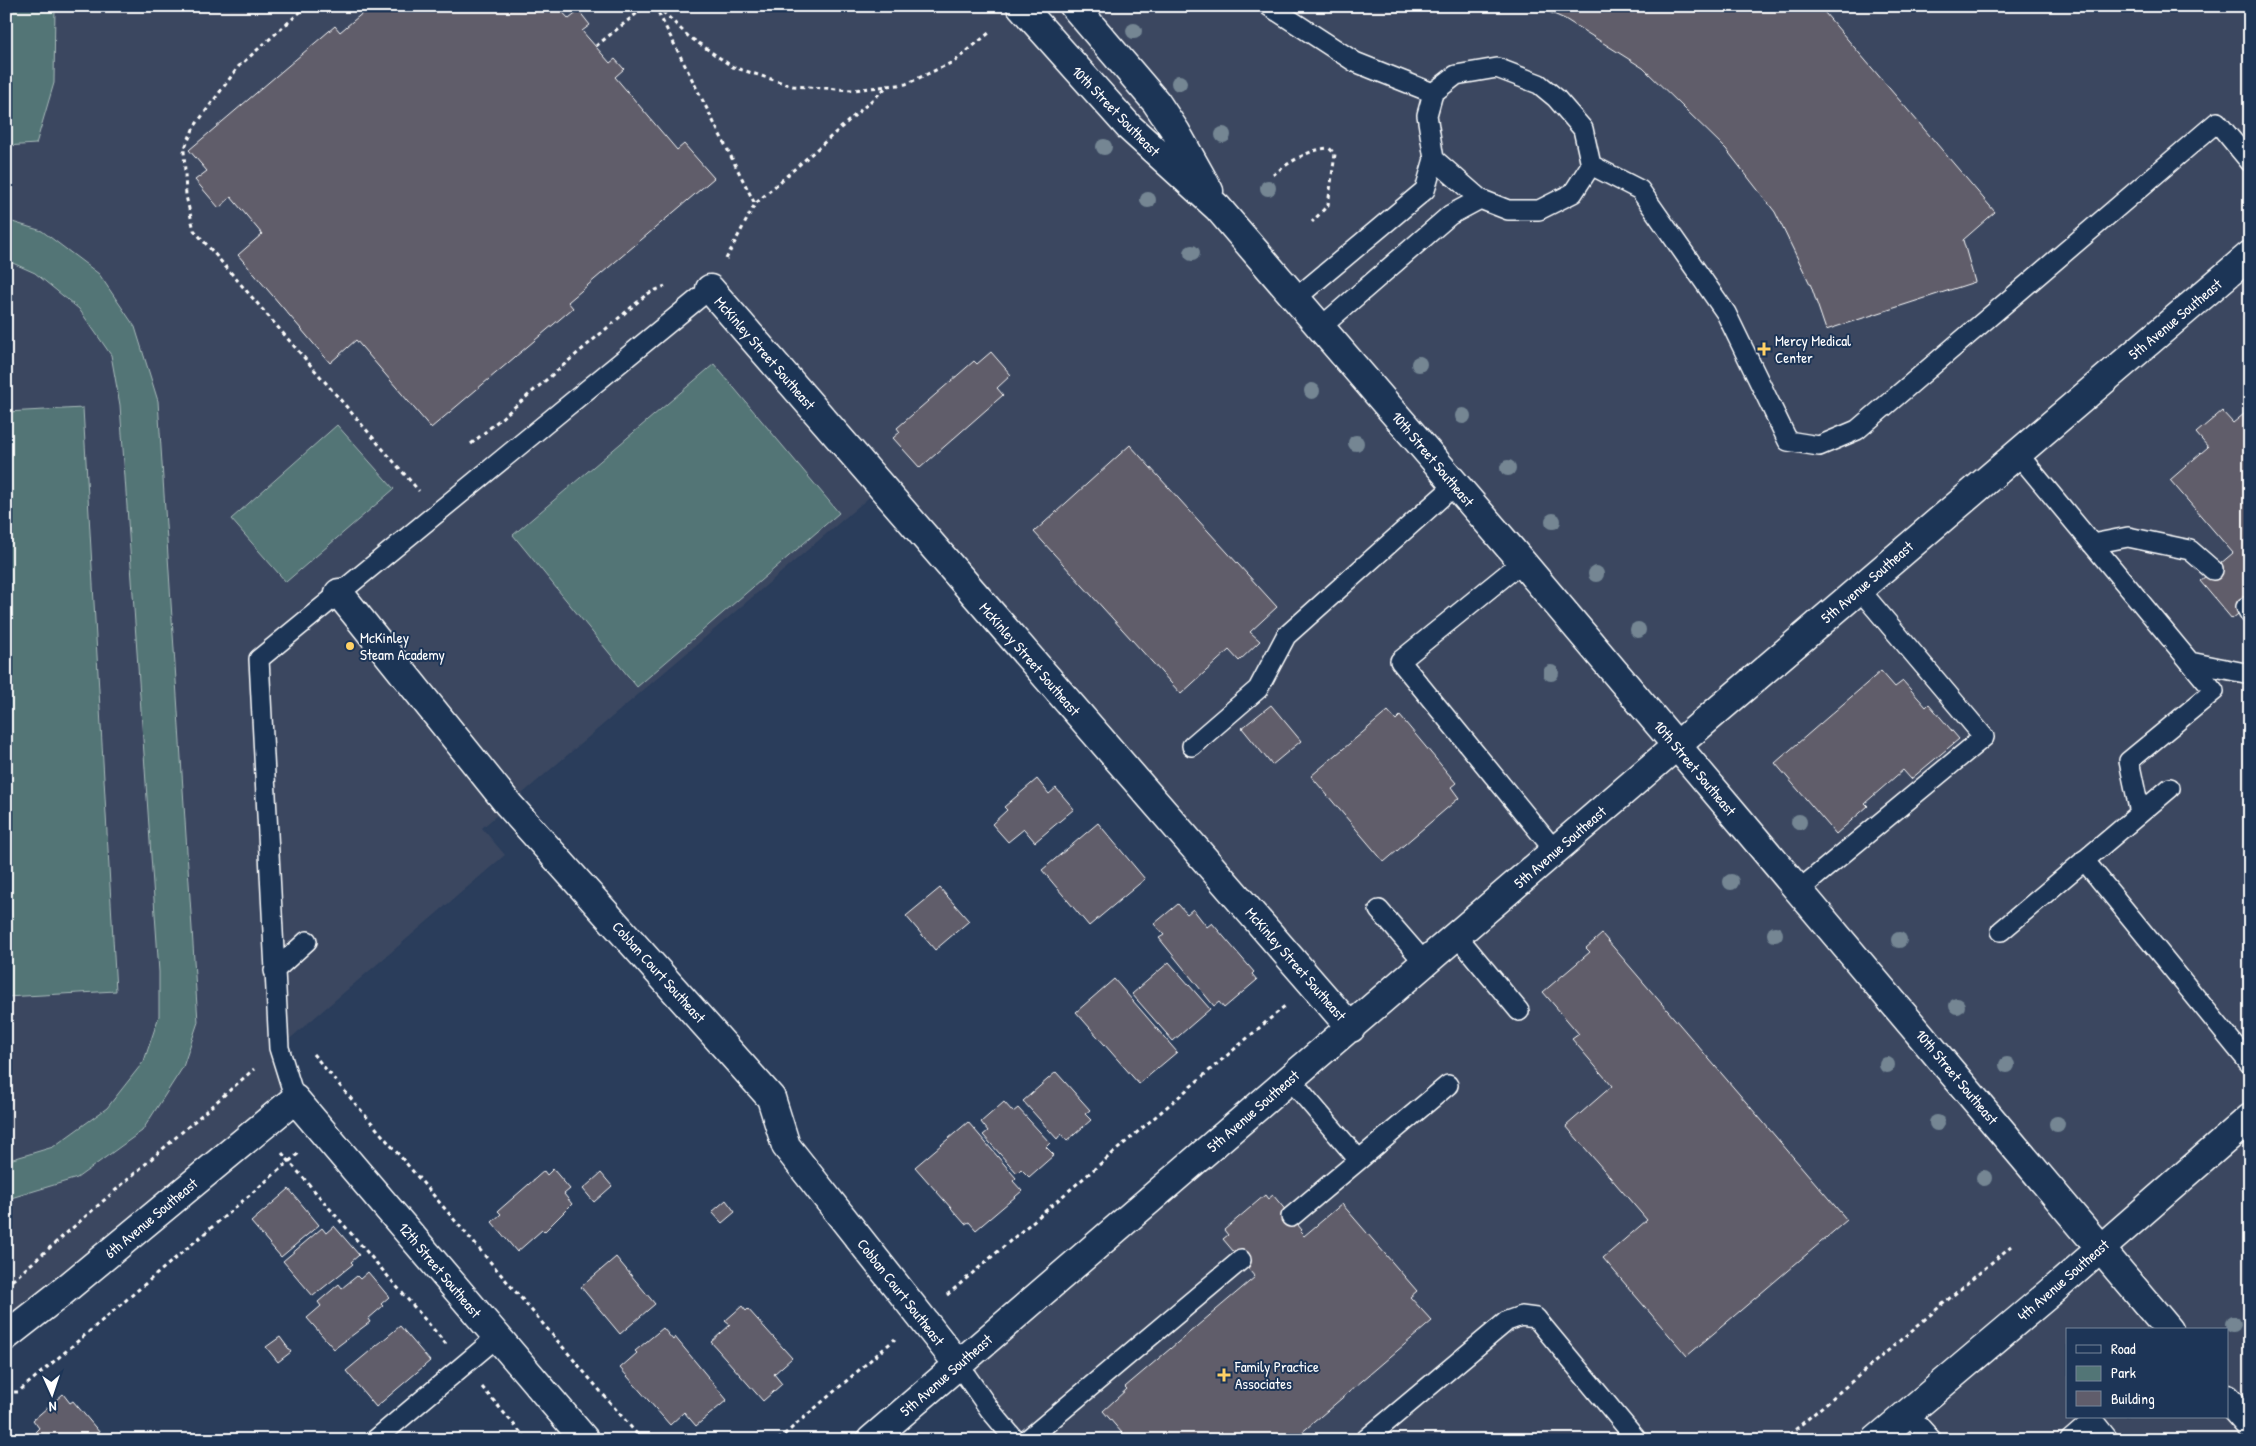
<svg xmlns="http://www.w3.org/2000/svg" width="2256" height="1446" font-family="'Patrick Hand',sans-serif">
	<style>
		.built { fill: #3a4760; fill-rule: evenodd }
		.green { fill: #527576; stroke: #a8baba }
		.building { fill: #605d6b; stroke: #fff }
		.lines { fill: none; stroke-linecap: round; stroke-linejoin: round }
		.lane-casing { stroke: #fff; stroke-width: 22 }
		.street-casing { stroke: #fff; stroke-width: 31 }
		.primary-casing { stroke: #fff; stroke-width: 31 }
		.path { stroke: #fff; stroke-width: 3; stroke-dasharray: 4 4; stroke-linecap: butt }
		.lane { stroke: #1d3557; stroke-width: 19 }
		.street { stroke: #1d3557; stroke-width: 28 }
		.primary { stroke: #1d3557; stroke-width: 28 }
		.tree { fill: #748693 }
		.poi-dot { fill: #ffd166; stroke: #1d3557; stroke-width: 2 }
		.labels { text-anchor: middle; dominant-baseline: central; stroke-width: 4; stroke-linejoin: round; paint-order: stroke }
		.street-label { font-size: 15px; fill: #fff; stroke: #1d3557 }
		.poi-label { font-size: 15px; fill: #fff; stroke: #1d3557; text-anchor: start }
	</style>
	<rect width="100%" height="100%" fill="#2a3d5b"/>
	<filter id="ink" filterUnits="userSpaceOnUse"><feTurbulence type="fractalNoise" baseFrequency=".02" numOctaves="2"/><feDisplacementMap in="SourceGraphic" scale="10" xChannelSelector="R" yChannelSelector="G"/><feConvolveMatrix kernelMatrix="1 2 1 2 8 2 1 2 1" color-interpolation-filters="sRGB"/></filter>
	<g filter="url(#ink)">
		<path class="built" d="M6 6H2250V1440H1025L959 1362 1351 1027 880 488 482 828 505 855 279 1048 295 1099 6 1336ZM2067 1330H2227V1417H2067Z"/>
		<path class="green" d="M6 6H55L54 83 36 144 6 146Z
			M6 220 42 231 99 274 135 327 158 401 198 1022 183 1067 142 1131 77 1178 11 1198H6V1161L53 1147 107 1108 144 1061 159 1016V972L120 405 111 355 79 309 35 273 6 260Z
			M714 364 839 513 637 687 513 535Z
			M83 408 116 991 6 997V412Z
			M337 425 394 489 286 582 231 519Z"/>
		<path class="building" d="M371 6H557L569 19 579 11 590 25 582 31 610 63 615 59 624 69 615 77 677 150 684 144 714 178 568 302 573 308 431 428 356 340 330 363 238 255 262 234 231 197 219 208 195 180 207 171 189 150 335 26 340 32Z
			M1535 6H1819L1995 212 1963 240 1975 282 1826 330 1811 286 1775 212 1726 149 1643 68 1565 19Z
			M991 352 1011 375 997 388 1003 395 920 468 893 438 900 432 897 428 974 361 977 364Z
			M2250 409V604L2232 619 2200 581 2233 553 2170 480 2208 447 2196 433 2222 411 2233 423Z
			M1130 445 1277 607 1250 632 1260 641 1239 661 1229 650 1181 694 1034 532Z
			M1881 671 1895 687 1903 681 1926 707 1929 704 1959 739 1911 779 1903 770 1865 803 1868 806 1836 834 1775 763Z
			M1271 705 1301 741 1272 765 1242 728Z
			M1388 711 1396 720 1400 716 1456 783 1451 787 1459 798 1384 862 1311 776Z
			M1037 779 1049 794 1056 788 1074 809 1035 842 1024 829 1008 842 992 824 1007 810 1004 807Z
			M1098 823 1145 879 1089 926 1042 870Z
			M940 888 969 921 935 950 906 916Z
			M1178 904 1187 914 1193 909 1207 927 1212 923 1254 972 1252 974 1257 980 1224 1008 1219 1002 1214 1006 1159 938 1164 935 1154 924Z
			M1602 934 1847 1220 1687 1356 1603 1258 1647 1220 1566 1126 1612 1086 1572 1039 1579 1034 1543 992 1590 952 1586 948Z
			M1169 962 1210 1009 1173 1041 1132 994Z
			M1114 979 1177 1052 1139 1084 1076 1012Z
			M1056 1072 1090 1110 1085 1114 1091 1120 1067 1141 1061 1134 1057 1139 1023 1101Z
			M1004 1102 1013 1112 1018 1108 1050 1143 1046 1147 1054 1155 1029 1177 1021 1169 1017 1173 983 1135 988 1131 981 1122Z
			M968 1122 1016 1178 1013 1181 1022 1191 976 1230 969 1222 965 1224 915 1167Z
			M553 1169 570 1189 564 1194 572 1204 544 1232 542 1230 517 1252 492 1222 501 1214 498 1211 544 1171 547 1175Z
			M601 1173 612 1186 594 1202 583 1189Z
			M289 1189 319 1225 281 1257 251 1222Z
			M1265 1195 1268 1199 1273 1195 1302 1230 1300 1232 1304 1236 1342 1204 1417 1291 1410 1297 1432 1321 1293 1440H1128L1103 1411 1127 1389 1125 1387 1255 1277 1223 1239 1228 1235 1224 1230Z
			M726 1200 735 1212 722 1223 712 1212Z
			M334 1226 359 1255 351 1262 353 1264 313 1296 283 1261 322 1228 326 1233Z
			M616 1257 655 1304 620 1334 581 1287Z
			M368 1272 389 1297 381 1304 383 1306 368 1319 370 1322 334 1349 307 1318 321 1306 318 1302 339 1284 342 1288 357 1276 360 1279Z
			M742 1306 746 1311 748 1309 792 1358 774 1374 782 1384 763 1401 711 1342 730 1325 725 1321Z
			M400 1326 430 1361 376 1407 346 1371Z
			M663 1328 673 1340 675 1337 727 1400 696 1426 684 1412 670 1425 620 1368 637 1353 635 1351Z
			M280 1337 291 1352 278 1362 266 1347Z
			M63 1394 70 1403 73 1401 106 1440H44L36 1431 39 1428 33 1420Z"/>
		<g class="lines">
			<g class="lane-casing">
				<path id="lane" d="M1269 6 1355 62 1433 93
					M1497 68 1539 84 1556 98 1583 129 1591 165 1573 193 1539 210H1508L1480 199 1434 159 1427 115 1433 93 1456 75Z
					M1591 165 1640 190 1726 313 1788 441 1819 446 1857 430 2217 122 2250 162
					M1296 298 1425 190 1434 159
					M1321 327 1450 215 1480 199
					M2017 453 2214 691 2129 761 2140 813
					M2092 544 2128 537 2190 550 2213 570
					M1522 562 1400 661 1555 851
					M2246 607 2250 614
					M2190 662 2250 674
					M1192 746 1258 689 1286 636 1455 485
					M2084 860 2250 1064
					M1799 890 1984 737 1859 589
					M1379 910 1425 963
					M2001 931 2170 788
					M1457 936 1519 1011
					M274 971 307 941
					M1290 1079 1359 1160
					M295 1099 279 1048 259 659 710 289
					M1291 1217 1448 1085
					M958 1364 990 1410 1015 1440
					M1907 1412 1932 1440
					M375 1440 497 1337
					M1027 1440 1241 1260
					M1365 1440 1507 1321 1521 1316 1536 1318 1637 1440
					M2070 1440 2093 1420 2109 1440"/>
			</g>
			<g class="street-casing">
				<path id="street" d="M710 289 1351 1028
					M339 593 509 805 771 1098 786 1146 958 1364
					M6 1336 61 1293 295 1099 585 1440
					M871 1440 1718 710 2250 255
					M1876 1440 2050 1293 2250 1118"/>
			</g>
			<g class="primary-casing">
				<path id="primary" d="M1021 6 1130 128 1218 208 1522 562 2169 1330
					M1074 6 1156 102 1176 132 1209 191
					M2227 1399 2250 1425"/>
			</g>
			<path class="path" d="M307 6 239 66 194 127 184 150 186 196 194 230 419 491
				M655 6 755 204
				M657 6 688 36 733 67 793 86 853 90 906 84 955 61 989 33
				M1132 9 1135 6
				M596 46 646 6
				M1273 175C1288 163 1309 149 1329 148L1335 154 1328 205 1312 222
				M726 259 755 204 889 85
				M471 444 647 294 665 286
				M313 1054 642 1440
				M282 1153 446 1344
				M6 1286 254 1069
				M947 1295 1286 1005
				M482 1387 527 1440
				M6 1392H18L299 1153
				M778 1440 895 1339
				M1783 1440 2011 1246"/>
			<use href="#lane" class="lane"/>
			<use href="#street" class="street"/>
			<use href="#primary" class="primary"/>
		</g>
		<g class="tree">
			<circle cx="1134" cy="31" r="8"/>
			<circle cx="1179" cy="83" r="8"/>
			<circle cx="1223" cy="135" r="8"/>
			<circle cx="1104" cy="147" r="8"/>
			<circle cx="1268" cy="188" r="8"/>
			<circle cx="1148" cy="200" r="8"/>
			<circle cx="1192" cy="253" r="8"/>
			<circle cx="1419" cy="364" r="8"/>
			<circle cx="1312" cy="391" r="8"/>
			<circle cx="1463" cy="416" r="8"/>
			<circle cx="1356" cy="443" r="8"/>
			<circle cx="1508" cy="468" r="8"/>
			<circle cx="1553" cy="521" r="8"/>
			<circle cx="1596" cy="574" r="8"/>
			<circle cx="1638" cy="630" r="8"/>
			<circle cx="1551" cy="673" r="8"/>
			<circle cx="1799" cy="822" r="8"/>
			<circle cx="1731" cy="882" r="8"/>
			<circle cx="1775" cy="934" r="8"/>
			<circle cx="1899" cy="940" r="8"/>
			<circle cx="1957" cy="1006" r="8"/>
			<circle cx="1887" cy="1065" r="8"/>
			<circle cx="2007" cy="1065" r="8"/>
			<circle cx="1937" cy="1123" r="8"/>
			<circle cx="2057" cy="1124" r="8"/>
			<circle cx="1984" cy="1178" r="8"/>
			<circle cx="2233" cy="1324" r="8"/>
		</g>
	</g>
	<g class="poi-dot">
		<path d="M1761.5 341.5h5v5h5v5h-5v5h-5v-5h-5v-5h5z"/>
		<circle cx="350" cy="646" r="5"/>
		<path d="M1221.5 1367.5h5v5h5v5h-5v5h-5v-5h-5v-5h5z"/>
	</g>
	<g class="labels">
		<g class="street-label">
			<text transform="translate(1116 111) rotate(46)">10th Street Southeast</text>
			<text transform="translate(2175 319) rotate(-40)">5th Avenue Southeast</text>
			<text transform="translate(765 353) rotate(49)">McKinley Street Southeast</text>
			<text transform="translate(1433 459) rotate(50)">10th Street Southeast</text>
			<text transform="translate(1867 582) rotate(-41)">5th Avenue Southeast</text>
			<text transform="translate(1030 659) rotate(49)">McKinley Street Southeast</text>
			<text transform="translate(1695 768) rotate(50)">10th Street Southeast</text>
			<text transform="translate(1560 847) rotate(-41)">5th Avenue Southeast</text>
			<text transform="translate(1296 964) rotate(49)">McKinley Street Southeast</text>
			<text transform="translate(659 972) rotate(48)">Cobban Court Southeast</text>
			<text transform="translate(1957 1077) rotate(50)">10th Street Southeast</text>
			<text transform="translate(1253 1111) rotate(-41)">5th Avenue Southeast</text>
			<text transform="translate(151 1218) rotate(-40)">6th Avenue Southeast</text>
			<text transform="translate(440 1270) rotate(50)">12th Street Southeast</text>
			<text transform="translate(2063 1280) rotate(-41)">4th Avenue Southeast</text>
			<text transform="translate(901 1292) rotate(52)">Cobban Court Southeast</text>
			<text transform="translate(946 1375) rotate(-41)">5th Avenue Southeast</text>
		</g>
		<g class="poi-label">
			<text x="1775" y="340">Mercy Medical<tspan x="1775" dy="17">Center</tspan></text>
			<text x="360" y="637">McKinley<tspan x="360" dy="17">Steam Academy</tspan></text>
			<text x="1235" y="1366">Family Practice<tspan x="1235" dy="17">Associates</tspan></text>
		</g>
	</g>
	<rect width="2256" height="1446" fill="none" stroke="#1d3557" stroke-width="25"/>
	<rect x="12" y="12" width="2231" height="1421" fill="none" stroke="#fff" stroke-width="2" filter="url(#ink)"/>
	<rect x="2066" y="1328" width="162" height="90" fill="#1d3557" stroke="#77869a"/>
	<rect x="2076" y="1345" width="25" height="8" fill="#1d3557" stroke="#77869a"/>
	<text x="2111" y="1354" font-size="15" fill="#ffffff">Road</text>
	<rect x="2076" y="1366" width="25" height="15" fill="#527576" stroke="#77869a"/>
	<text x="2111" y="1378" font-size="15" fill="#ffffff">Park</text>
	<rect x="2076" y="1391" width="25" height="15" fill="#605d6b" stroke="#77869a"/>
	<text x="2111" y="1404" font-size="15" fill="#ffffff">Building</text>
	<g transform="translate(52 1394) rotate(177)" stroke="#1d3557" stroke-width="4" paint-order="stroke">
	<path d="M0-4L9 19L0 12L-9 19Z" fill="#ffffff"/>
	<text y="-8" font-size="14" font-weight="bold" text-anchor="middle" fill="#ffffff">N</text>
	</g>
</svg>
